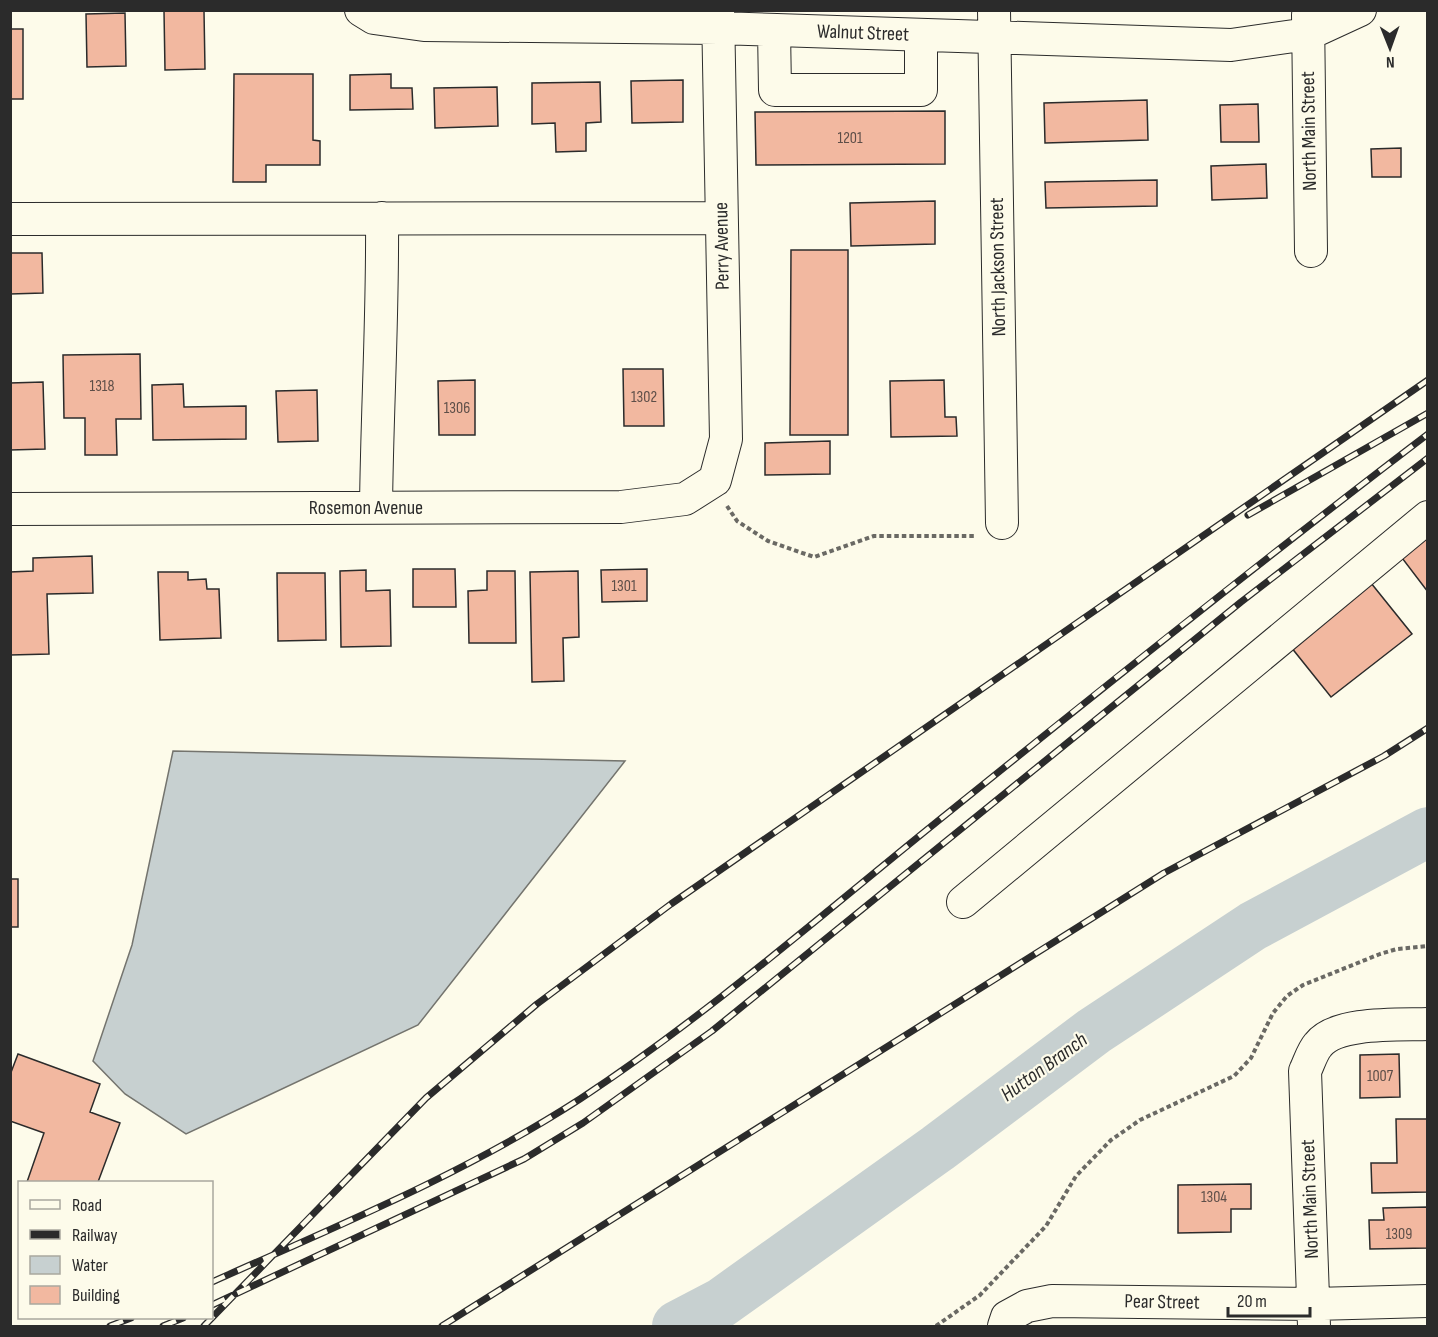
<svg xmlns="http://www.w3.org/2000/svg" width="1438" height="1337" font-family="'Sofia Sans Condensed',sans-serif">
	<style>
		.water { fill: #c7d0d0; stroke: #74746e; stroke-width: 1.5 }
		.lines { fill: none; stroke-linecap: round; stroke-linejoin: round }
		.river { stroke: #c7d0d0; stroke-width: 50 }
		.building { fill: #f2b8a0; stroke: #2b2b2b; stroke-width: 1.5 }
		.minor-casing { stroke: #2b2b2b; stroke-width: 34 }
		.path { stroke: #6a6964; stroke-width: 4; stroke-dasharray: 4.5 3; stroke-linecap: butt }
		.minor { stroke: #fdfbea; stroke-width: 32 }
		.rail-casing { stroke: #2b2b2b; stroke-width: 7 }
		.rail { stroke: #fdfbea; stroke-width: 4.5; stroke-dasharray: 14; stroke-linecap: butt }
		.labels { text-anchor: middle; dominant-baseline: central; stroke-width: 4.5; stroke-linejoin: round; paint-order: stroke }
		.number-label { font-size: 16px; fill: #5d4e48 }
		.street-label { font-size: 20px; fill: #2b2b2b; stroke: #fdfbea }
		.water-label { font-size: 21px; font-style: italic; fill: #2b2b2b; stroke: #fdfbea }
	</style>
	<rect width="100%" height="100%" fill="#fdfbea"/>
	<path class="water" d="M173 751 625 761 418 1025 186 1134 125 1094 93 1061 132 945Z"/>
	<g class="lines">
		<path class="river" d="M677 1326 721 1303 938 1148 1094 1031 1253 926 1428 832"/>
	</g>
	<path class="building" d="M164 11H204L205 69 165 70Z
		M125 13 126 66 87 67 86 14Z
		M10 29H23V99H10Z
		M234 74H313V140L320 141V165H266V182H233Z
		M391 74V88H412L413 109 350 110V75Z
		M683 80V122L632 123 631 81Z
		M600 82 601 122 586 123V151L556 152 555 123 532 124V83Z
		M497 87 498 126 435 128 434 88Z
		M1147 100 1148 140 1045 143 1044 103Z
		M1258 104 1259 142H1221L1220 105Z
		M945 111V164L756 165 755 112Z
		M1401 148V177H1372L1371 149Z
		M1266 164 1267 198 1212 200 1211 166Z
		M1157 180V206L1046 208 1045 182Z
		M935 201V244L851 246 850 203Z
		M791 250H848V435H790Z
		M10 253H42L43 293 10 294Z
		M140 354 141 419H116L117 455H85V418H64L63 355Z
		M623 369H663L664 426H624Z
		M475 380V435H439L438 381Z
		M944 380 945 417H956L957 436 891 437 890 381Z
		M43 382 45 449 10 450V383Z
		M183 384 184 407 246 406V439L153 440 152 385Z
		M317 390 318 441 278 442 276 391Z
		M830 441V474L765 475V443Z
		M1428 532V592L1399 554Z
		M92 556 93 593 47 594 49 654 10 655V572L33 571V558Z
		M413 569H455L456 607H413Z
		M647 569V601L602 602 601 570Z
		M366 570V591L390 590 391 646 341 647 340 571Z
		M487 571H515L516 643H469L468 591 487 590Z
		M578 571 579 637 563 638 564 681 532 682 530 572Z
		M158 572H188V580L206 579 207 589H219L221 638 160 640Z
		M277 573H325L326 640 278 641Z
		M1371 583 1412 634 1331 697 1291 647Z
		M10 879H18V927H10Z
		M18 1054 100 1084 90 1112 120 1123 98 1182H27L44 1133 10 1121V1075Z
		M1399 1054 1400 1097 1360 1098V1055Z
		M1396 1119H1428V1192L1372 1193 1371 1163H1397Z
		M1251 1184V1209H1231V1232L1178 1233V1185Z
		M1428 1207V1248L1370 1249 1369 1220H1384L1383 1208Z"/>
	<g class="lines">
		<g class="minor-casing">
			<path id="minor" d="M361 10 374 18 424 25 718 28 1231 45 1308 34 1360 10
				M994 10 1002 523
				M1308 15 1311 251
				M774 30 775 90H921V36
				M10 219 721 218
				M376 508C377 411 383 315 382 218
				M10 509 621 507 685 499 715 480 726 439 718 10
				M963 902 1428 517
				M1004 1326 1007 1317 1027 1306 1052 1301 1314 1304 1428 1301
				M1314 1326 1305 1071C1309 1063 1312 1052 1318 1045 1336 1021 1400 1025 1428 1024"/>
		</g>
		<path class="path" d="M727 506 737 521 768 541 814 557 874 536H975
			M936 1326 980 1295 1046 1226 1076 1176 1111 1140 1140 1120 1234 1076 1251 1058 1273 1013 1287 996 1303 985 1380 954 1397 949 1428 946"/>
		<use href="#minor" class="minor"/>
		<g class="rail-casing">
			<path id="rail" d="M1248 515 1428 413
				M212 1282C337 1226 464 1174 580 1099 700 1020 811 924 923 833 1090 698 1257 564 1428 434
				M212 1305 524 1159 583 1123 712 1031 1241 602 1428 458
				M110 1326 131 1318
				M163 1326 183 1318
				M204 1326 426 1098 537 1004 671 904 1428 380
				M442 1326 1164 873 1384 756 1428 728"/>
		</g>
		<use href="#rail" class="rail"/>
	</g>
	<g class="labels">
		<g class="number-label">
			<text x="850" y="138">1201</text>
			<text x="102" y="386">1318</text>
			<text x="644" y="397">1302</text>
			<text x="457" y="408">1306</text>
			<text x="624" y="586">1301</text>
			<text x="1380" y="1076">1007</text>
			<text x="1214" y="1197">1304</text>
			<text x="1399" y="1234">1309</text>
		</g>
		<g class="street-label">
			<text transform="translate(863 33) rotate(2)">Walnut Street</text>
			<text transform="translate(1309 131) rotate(-91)">North Main Street</text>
			<text transform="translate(722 246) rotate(-91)">Perry Avenue</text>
			<text transform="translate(998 267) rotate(-91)">North Jackson Street</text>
			<text x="366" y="508">Rosemon Avenue</text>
			<text transform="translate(1310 1199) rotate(-92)">North Main Street</text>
			<text transform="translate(1162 1302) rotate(1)">Pear Street</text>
		</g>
		<g class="water-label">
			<text transform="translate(1044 1067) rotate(-36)">Hutton Branch</text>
		</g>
	</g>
	<rect width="1438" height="1337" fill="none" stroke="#2b2b2b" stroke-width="24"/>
	<rect x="18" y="1181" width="195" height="138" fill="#fdfbea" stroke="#a9a89e" stroke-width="1.5"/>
	<rect x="30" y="1200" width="30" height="9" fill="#fdfbea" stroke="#a9a89e" stroke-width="1.5"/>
	<text x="72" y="1211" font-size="18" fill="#2b2b2b">Road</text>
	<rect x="30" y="1230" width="30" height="9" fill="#2b2b2b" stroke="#a9a89e" stroke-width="1.5"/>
	<text x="72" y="1241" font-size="18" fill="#2b2b2b">Railway</text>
	<rect x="30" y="1256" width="30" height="18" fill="#c7d0d0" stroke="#a9a89e" stroke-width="1.5"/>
	<text x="72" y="1271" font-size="18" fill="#2b2b2b">Water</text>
	<rect x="30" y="1286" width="30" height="18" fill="#f2b8a0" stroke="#a9a89e" stroke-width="1.5"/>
	<text x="72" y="1301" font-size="18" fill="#2b2b2b">Building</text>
	<g transform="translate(1390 48) rotate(179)" stroke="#fdfbea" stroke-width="4.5" paint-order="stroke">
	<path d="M0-4.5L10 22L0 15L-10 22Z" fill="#2b2b2b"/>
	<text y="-9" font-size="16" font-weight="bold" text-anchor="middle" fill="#2b2b2b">N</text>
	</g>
	<path d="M1228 1307v9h82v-9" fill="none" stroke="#2b2b2b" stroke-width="3"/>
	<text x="1237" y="1307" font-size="18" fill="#2b2b2b" stroke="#fdfbea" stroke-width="4.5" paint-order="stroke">20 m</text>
</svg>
